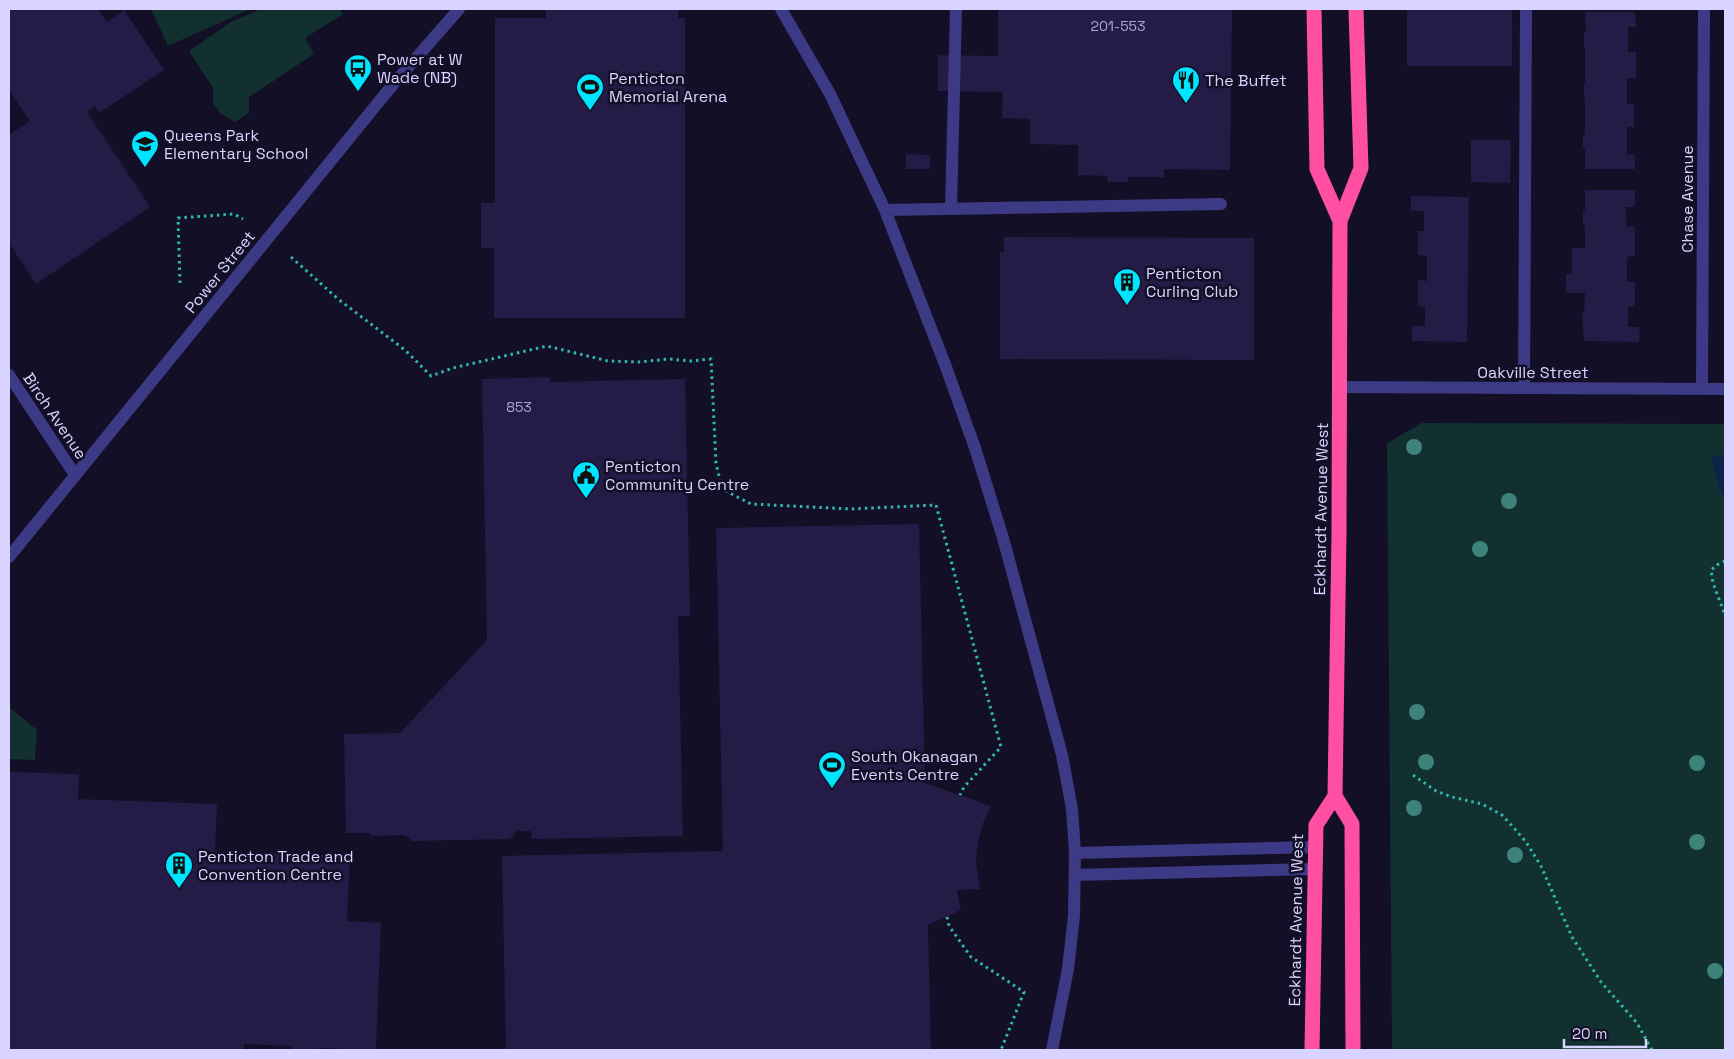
<svg xmlns="http://www.w3.org/2000/svg" width="1734" height="1059" font-family="'Space Grotesk',sans-serif">
	<style>
		.green { fill: #12302f }
		.water { fill: #0c2248 }
		.building { fill: #241b47 }
		.lines { fill: none; stroke-linecap: round; stroke-linejoin: round }
		.path { stroke: #2fb8b0; stroke-width: 3; stroke-dasharray: 2.5 4; stroke-linecap: butt }
		.minor { stroke: #3d3a85; stroke-width: 12 }
		.highway { stroke: #ff4fa3; stroke-width: 15 }
		.tree { fill: #3d827b }
		.labels { text-anchor: middle; dominant-baseline: central; stroke-width: 5; stroke-linejoin: round; paint-order: stroke }
		.number-label { font-size: 14px; fill: #aca6d1 }
		.poi-label { font-size: 16px; fill: #d9d4ff; stroke: #130f26; text-anchor: start }
		.street-label { font-size: 16px; fill: #d9d4ff; stroke: #130f26 }
	</style>
	<rect width="100%" height="100%" fill="#130f26"/>
	<path class="green" d="M151 9H250L168 46Z
		M261 9H340L343 14 305 38 314 54 249 97V113L235 122 220 113 213 103V88L189 51 231 22Z
		M1422 423 1725 424V1050H1392L1387 443Z
		M9 707 37 730 35 760 9 759Z"/>
	<path class="water" d="M1719 454 1725 457V499C1717 486 1715 473 1712 458Z"/>
	<path class="building" d="M9 9H98L107 22 124 10 164 70 99 113 95 106 87 112 150 207 36 284 9 243V135L30 121 9 90Z
		M546 9H678V18H685V318H494V248H481V203H495V18H546Z
		M998 9H1232L1230 170 1164 169V177H1128V182H1108L1107 176 1078 175V145L1030 144V119L1002 118 1003 92 938 91V55L998 56Z
		M1407 9H1512V66H1407Z
		M1585 12H1635L1636 27H1628V52H1636V78H1627V104H1634V127H1627V155H1635V169H1585V148H1583V135H1585V98L1584 97V84H1585V46L1584 47V33L1586 32Z
		M1471 140H1511L1510 183 1471 182Z
		M906 154 930 155V169H906Z
		M1585 190H1635V207H1626L1627 227H1635V256L1627 257V282H1635V307H1628V327H1640L1639 342 1584 341 1582 313H1584L1585 293H1566V274H1572V248H1585V225H1583V211H1585Z
		M1411 196 1469 197 1467 342 1412 341V326H1425V307L1418 306V280L1427 281V256L1418 255V231H1424V211H1411Z
		M1004 237 1254 238V360L1000 359V252H1004Z
		M550 377V382L685 379 690 616H678L683 836 532 839 531 831H517L510 839 412 841 405 835 371 836V833H346L344 734 400 733 487 640 482 379Z
		M919 524 925 783 991 806 983 823 978 842 976 863 980 889 957 890 961 910 928 925 931 1050H506L502 856 723 851 716 528Z
		M9 772 79 774 78 799 217 804 215 851 350 856 347 921 381 923 376 1050 318 1048V1050H291L292 1046 244 1044V1050H9Z"/>
	<g class="lines">
		<path class="path" d="M291 257 338 299 405 350 431 376 453 368 547 346 608 361 639 362 669 359 691 361 711 359 716 463 722 489 751 504 851 509 936 505 1001 747 964 787 960 795
			M180 283 178 218 234 214 243 219
			M1725 561 1717 565 1711 570 1713 583 1725 615
			M1413 775 1436 791 1452 797 1482 804 1502 815 1514 828 1526 842 1541 866 1572 937 1601 982 1637 1023 1652 1050
			M947 917 949 926 971 957 1024 992 1001 1050"/>
		<path class="minor" d="M781 9 830 94 885 210 946 367 975 448 1003 538 1062 755 1072 809 1075 853 1074 916 1068 969 1052 1050
			M951 208 956 9
			M885 210 1221 204
			M9 375 75 475
			M1340 387 1725 389
			M1524 388 1526 9
			M1702 389 1704 9
			M9 557 390 88 459 9
			M1075 853 1315 847
			M1075 875 1314 869"/>
		<path class="highway" d="M1314 9 1317 169 1340 221
			M1335 796 1352 824 1353 1050
			M1312 1050 1316 825 1335 796 1339 533 1340 221 1361 168 1356 9"/>
	</g>
	<g class="tree">
		<circle cx="1414" cy="447" r="8"/>
		<circle cx="1509" cy="501" r="8"/>
		<circle cx="1480" cy="549" r="8"/>
		<circle cx="1417" cy="712" r="8"/>
		<circle cx="1426" cy="762" r="8"/>
		<circle cx="1697" cy="763" r="8"/>
		<circle cx="1414" cy="808" r="8"/>
		<circle cx="1697" cy="842" r="8"/>
		<circle cx="1515" cy="855" r="8"/>
		<circle cx="1715" cy="971" r="8"/>
	</g>
	<defs>
		<g id="bus-pin" transform="scale(1.4375)"><path d="M0 17L-7.5 6A9.5 9.5 0 1 1 7.5 6Z" fill="#00e5ff" stroke="#130f26"/><path d="M-5-6H5V4H4V6H2V4H-2V6H-4V4H-5ZM-3.5-4V0h7V-4ZM-3.5 1.2v1.5H-2V1.2ZM2 1.2v1.5H3.5V1.2Z" fill="#111"/></g>
		<g id="restaurant-pin" transform="scale(1.4375)"><path d="M0 17L-7.5 6A9.5 9.5 0 1 1 7.5 6Z" fill="#00e5ff" stroke="#130f26"/><path d="M-5-6h1v4h1v-4h1v4h1v-4h1v5L-1.5 .5V6h-2V.5L-5-1ZM5-6V6H3V1.5H1.5Q1.5-4 5-6Z" fill="#111"/></g>
		<g id="stadium-pin" transform="scale(1.4375)"><path d="M0 17L-7.5 6A9.5 9.5 0 1 1 7.5 6Z" fill="#00e5ff" stroke="#130f26"/><path d="M0-5a6.5 5 0 1 0 0 10a6.5 5 0 1 0 0-10ZM-3.5-1.8h7v3.6h-7Z" fill="#111"/></g>
		<g id="school-pin" transform="scale(1.4375)"><path d="M0 17L-7.5 6A9.5 9.5 0 1 1 7.5 6Z" fill="#00e5ff" stroke="#130f26"/><path d="M0-5L7-2L0 1L-7-2ZM-4 1L0 2.5L4 1V4Q0 6-4 4Z" fill="#111"/></g>
		<g id="building-pin" transform="scale(1.4375)"><path d="M0 17L-7.5 6A9.5 9.5 0 1 1 7.5 6Z" fill="#00e5ff" stroke="#130f26"/><path d="M-4-6H4V6H1V3H-1V6H-4ZM-2.5-4.3h1.7v1.8h-1.7ZM.8-4.3h1.7v1.8H.8ZM-2.5-1h1.7V.8h-1.7ZM.8-1h1.7V.8H.8Z" fill="#111"/></g>
		<g id="civic-pin" transform="scale(1.4375)"><path d="M0 17L-7.5 6A9.5 9.5 0 1 1 7.5 6Z" fill="#00e5ff" stroke="#130f26"/><path d="M-.6-6.5H3V-4.5H.6V-3L4-1V1h2V6H-6V1h2V-1L-.6-3ZM-1.2 2.5V6h2.4V2.5Z" fill="#111"/></g>
	</defs>
	<g fill-rule="evenodd">
		<use href="#bus-pin" x="358" y="68"/>
		<use href="#restaurant-pin" x="1186" y="80"/>
		<use href="#stadium-pin" x="590" y="87"/>
		<use href="#school-pin" x="145" y="144"/>
		<use href="#building-pin" x="1127" y="282"/>
		<use href="#civic-pin" x="586" y="475"/>
		<use href="#stadium-pin" x="832" y="765"/>
		<use href="#building-pin" x="179" y="865"/>
	</g>
	<g class="labels">
		<g class="number-label">
			<text x="1118" y="26">201-553</text>
			<text x="519" y="407">853</text>
		</g>
		<g class="poi-label">
			<text x="377" y="59">Power at W<tspan x="377" dy="18">Wade (NB)</tspan></text>
			<text x="609" y="78">Penticton<tspan x="609" dy="18">Memorial Arena</tspan></text>
			<text x="1205" y="80">The Buffet</text>
			<text x="164" y="135">Queens Park<tspan x="164" dy="18">Elementary School</tspan></text>
			<text x="1146" y="273">Penticton<tspan x="1146" dy="18">Curling Club</tspan></text>
			<text x="605" y="466">Penticton<tspan x="605" dy="18">Community Centre</tspan></text>
			<text x="851" y="756">South Okanagan<tspan x="851" dy="18">Events Centre</tspan></text>
			<text x="198" y="856">Penticton Trade and<tspan x="198" dy="18">Convention Centre</tspan></text>
		</g>
		<g class="street-label">
			<text transform="translate(1687 199) rotate(-90)">Chase Avenue</text>
			<text transform="translate(220 272) rotate(-51)">Power Street</text>
			<text x="1533" y="372">Oakville Street</text>
			<text transform="translate(55 416) rotate(56)">Birch Avenue</text>
			<text transform="translate(1321 509) rotate(-89)">Eckhardt Avenue West</text>
			<text transform="translate(1296 920) rotate(-89)">Eckhardt Avenue West</text>
		</g>
	</g>
	<rect width="1734" height="1059" fill="none" stroke="#d9d4ff" stroke-width="20"/>
	<path d="M1564 1039v8h82v-8" fill="none" stroke="#d9d4ff" stroke-width="2.5"/>
	<text x="1572" y="1039" font-size="15" fill="#d9d4ff" stroke="#130f26" stroke-width="4" paint-order="stroke">20 m</text>
</svg>
